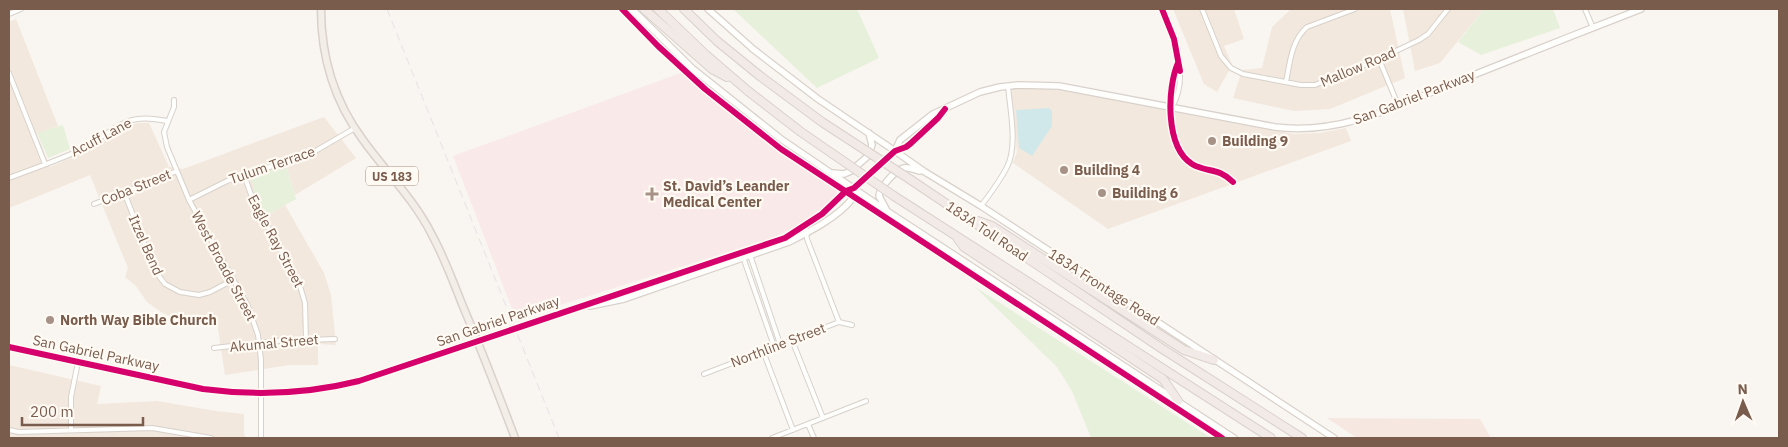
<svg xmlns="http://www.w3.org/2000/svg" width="1788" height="447" font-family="'IBM Plex Sans',sans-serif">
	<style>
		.residential { fill: #f2e8de }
		.commercial { fill: #f6e8e1 }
		.medical { fill: #fae9e9 }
		.green { fill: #e7f0db }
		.water { fill: #d0e8ea }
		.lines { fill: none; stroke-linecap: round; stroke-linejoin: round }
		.street-casing { stroke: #d7d1cb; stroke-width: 6 }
		.secondary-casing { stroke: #d9d2cb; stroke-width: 8 }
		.primary-casing { stroke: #dad1cc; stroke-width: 9 }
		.highway-casing { stroke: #dad1cc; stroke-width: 10 }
		.street { stroke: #fefefd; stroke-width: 4 }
		.secondary { stroke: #fefefd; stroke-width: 5.5 }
		.primary { stroke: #f3eee8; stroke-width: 6 }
		.highway { stroke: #f2eae7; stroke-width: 8 }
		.rail { stroke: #e6e3e7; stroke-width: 1; stroke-dasharray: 8 5; stroke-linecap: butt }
		.highway-bridge-casing { stroke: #dad1cc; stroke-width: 10; stroke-linecap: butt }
		.highway-bridge { stroke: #f2eae7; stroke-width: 8 }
		.cycleway-casing { stroke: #fffaf3; stroke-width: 9 }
		.cycleway { stroke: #d6006c; stroke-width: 6 }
		.poi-dot { fill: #a69286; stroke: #fffaf3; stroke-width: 2 }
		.labels { text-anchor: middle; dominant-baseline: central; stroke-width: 4.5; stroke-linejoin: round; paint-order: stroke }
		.shield { fill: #fffaf3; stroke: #a28b7f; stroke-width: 1 }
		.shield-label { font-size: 12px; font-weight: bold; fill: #7a5c4d }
		.street-label { font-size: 14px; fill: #7a5c4d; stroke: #fffaf3 }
		.poi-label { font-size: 14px; font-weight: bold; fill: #7a5c4d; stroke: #fffaf3; text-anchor: start }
	</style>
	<rect width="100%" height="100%" fill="#f9f5f0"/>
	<path class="residential" d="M1173 9H1234L1244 39 1224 46 1232 65 1217 92 1204 84Z
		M1291 9H1390L1405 78 1330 109 1294 111 1233 98 1242 70 1262 68 1272 27Z
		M1403 9H1484L1440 63 1415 71Z
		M16 19 58 126 37 134 50 167 89 150 125 126 138 123H149L169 167 183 169 324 117 356 158 295 195 286 166 267 215 285 205 324 273 331 295 336 345 318 344V365H289L225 375 216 315 206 320 185 321 171 317 161 312 147 302 136 286 125 277 128 268 90 175 9 208V22Z
		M1011 88H1058L1294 134 1320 133 1346 128 1351 141 1108 229 1013 163 1017 152Z
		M9 365 101 386 97 404 157 401 216 411 244 414V434L246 438H9Z"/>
	<path class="commercial" d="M1327 418 1480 419 1491 438H1357Z"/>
	<path class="medical" d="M689 70 774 140 839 185V189L833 199 802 224 769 239 516 319 453 156Z"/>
	<path class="green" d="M733 9H857L879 58 817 88Z
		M1484 9H1553L1560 28 1481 55 1458 42Z
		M63 125 70 149 48 158 37 133Z
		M286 166 296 199 267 215 255 195 251 177Z
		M975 287 1211 438H1091L1072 391 1057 367Z"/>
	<path class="water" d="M1049 108 1052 111V126L1032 156 1019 148 1016 110Z"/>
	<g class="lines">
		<g class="street-casing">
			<path id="street" d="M1162 9C1174 38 1190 77 1172 107
				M1202 9 1221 56 1231 68 1243 74 1301 85H1315L1379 59 1419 40 1428 34 1448 9
				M1585 9 1593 28
				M9 14 21 9
				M1379 59 1398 105
				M1178 63C1167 88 1165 147 1192 164 1207 173 1218 167 1233 182
				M9 73 45 164
				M1286 82C1290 63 1291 41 1307 27L1355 9
				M174 100V107L164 132 167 147 189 200 248 306 258 335 261 360V438
				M244 175 253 200 300 286 305 303 306 339
				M9 178C32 169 57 161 80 150 117 131 121 111 167 121
				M124 192 155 271 165 284 180 292 199 295 210 292 233 280
				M189 200 227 181 312 153 355 128
				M94 204 177 171
				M981 206C990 194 1000 181 1007 167 1018 146 1010 110 1008 86
				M805 226 807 239 839 322
				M750 255 780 344
				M743 257 774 346
				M792 340 823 418
				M214 348 275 341 335 339
				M763 351 793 430
				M704 374 839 322 852 325
				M808 424 814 438
				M9 430 19 432 152 428 211 438
				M71 430V397L78 362
				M772 438 866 401"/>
		</g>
		<g class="secondary-casing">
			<path id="secondary" d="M632 9 693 69 781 139 887 211 1234 438
				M708 9 753 49 818 99 895 151 925 172 981 206 1334 438
				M895 151 900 140 933 114 980 92 1000 87 1019 85 1059 86 1275 127C1346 136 1407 101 1471 76 1528 53 1584 31 1641 9
				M833 173 844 174 851 171 868 156 872 145 869 133
				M886 209 879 196C880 187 895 170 904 168 909 167 915 170 920 171
				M590 306 624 299 789 242C809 232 838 217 852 199 855 196 855 192 854 188
				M9 347 203 389C256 396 307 394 359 381L785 238 822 214 846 191 854 188 895 151 906 147 910 144 938 118 945 109"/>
		</g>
		<g class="primary-casing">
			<path id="primary" d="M321 9C321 56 334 101 363 140 386 172 414 199 432 235 444 257 453 281 462 304 481 349 498 393 515 438"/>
		</g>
		<g class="highway-casing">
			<path id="highway" d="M644 9 712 69 727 77
				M658 9 705 54 748 91
				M684 9 717 41 760 76
				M911 180 1161 348 1302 438
				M894 196 1271 438
				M978 221 992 226 1184 350 1214 360
				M958 239 964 247 1163 379 1178 401"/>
		</g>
		<use href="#street" class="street"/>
		<use href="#secondary" class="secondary"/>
		<use href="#primary" class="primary"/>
		<use href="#highway" class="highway"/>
		<path class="rail" d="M387 9 559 438"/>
		<g class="highway-bridge-casing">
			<path id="highway-bridge" d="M760 76 822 122 911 180
				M748 91 801 132 894 196"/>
		</g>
		<use href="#highway-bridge" class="highway-bridge"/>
		<g class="cycleway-casing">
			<path id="cycleway" d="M622 9 658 46 705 89 781 149 1222 438
				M1162 9 1174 39 1180 71
				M1178 63C1167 88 1165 147 1192 164 1207 173 1218 167 1233 182
				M9 347 203 389C256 396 307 394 359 381L785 238 822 214 846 191 854 188 895 151 906 147 910 144 938 118 945 109"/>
		</g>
		<use href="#cycleway" class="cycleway"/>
	</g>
	<g class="poi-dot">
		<circle cx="1212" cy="141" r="5"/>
		<circle cx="1064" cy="170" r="5"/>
		<circle cx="1102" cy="193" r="5"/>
		<path d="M649.5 186.5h5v5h5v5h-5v5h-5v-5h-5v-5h5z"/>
		<circle cx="50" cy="320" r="5"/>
	</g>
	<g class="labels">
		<rect class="shield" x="366" y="166.5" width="52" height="19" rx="4"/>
		<g class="shield-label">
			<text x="392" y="176">US 183</text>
		</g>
		<g class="street-label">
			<text transform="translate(1358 67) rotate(-23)">Mallow Road</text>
			<text transform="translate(1414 97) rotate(-21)">San Gabriel Parkway</text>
			<text transform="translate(101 137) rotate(-28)">Acuff Lane</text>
			<text transform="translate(272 165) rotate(-19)">Tulum Terrace</text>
			<text transform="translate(136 187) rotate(-22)">Coba Street</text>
			<text transform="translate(987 231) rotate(34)">183A Toll Road</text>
			<text transform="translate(276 241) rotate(62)">Eagle Ray Street</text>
			<text transform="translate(146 245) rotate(66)">Itzel Bend</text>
			<text transform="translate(224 266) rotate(62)">West Broade Street</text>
			<text transform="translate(1104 287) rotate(33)">183A Frontage Road</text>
			<text transform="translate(498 321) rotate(-19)">San Gabriel Parkway</text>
			<text transform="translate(274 343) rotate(-5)">Akumal Street</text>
			<text transform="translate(778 345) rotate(-21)">Northline Street</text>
			<text transform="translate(96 353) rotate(12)">San Gabriel Parkway</text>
		</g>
		<g class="poi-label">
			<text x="1222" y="141">Building 9</text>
			<text x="1074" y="170">Building 4</text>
			<text x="663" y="186">St. David’s Leander<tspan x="663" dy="16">Medical Center</tspan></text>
			<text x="1112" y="193">Building 6</text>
			<text x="60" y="320">North Way Bible Church</text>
		</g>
	</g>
	<rect width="1788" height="447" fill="none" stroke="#7a5c4d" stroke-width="20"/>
	<g transform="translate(1743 402) rotate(358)" stroke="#fffaf3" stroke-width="4" paint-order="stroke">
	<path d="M0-4L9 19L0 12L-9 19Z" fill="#7a5c4d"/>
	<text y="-8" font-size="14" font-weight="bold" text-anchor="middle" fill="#7a5c4d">N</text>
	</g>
	<path d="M22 417v8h121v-8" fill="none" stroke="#7a5c4d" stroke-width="2.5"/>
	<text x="30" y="417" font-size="15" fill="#7a5c4d" stroke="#fffaf3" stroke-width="4" paint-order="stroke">200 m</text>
</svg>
